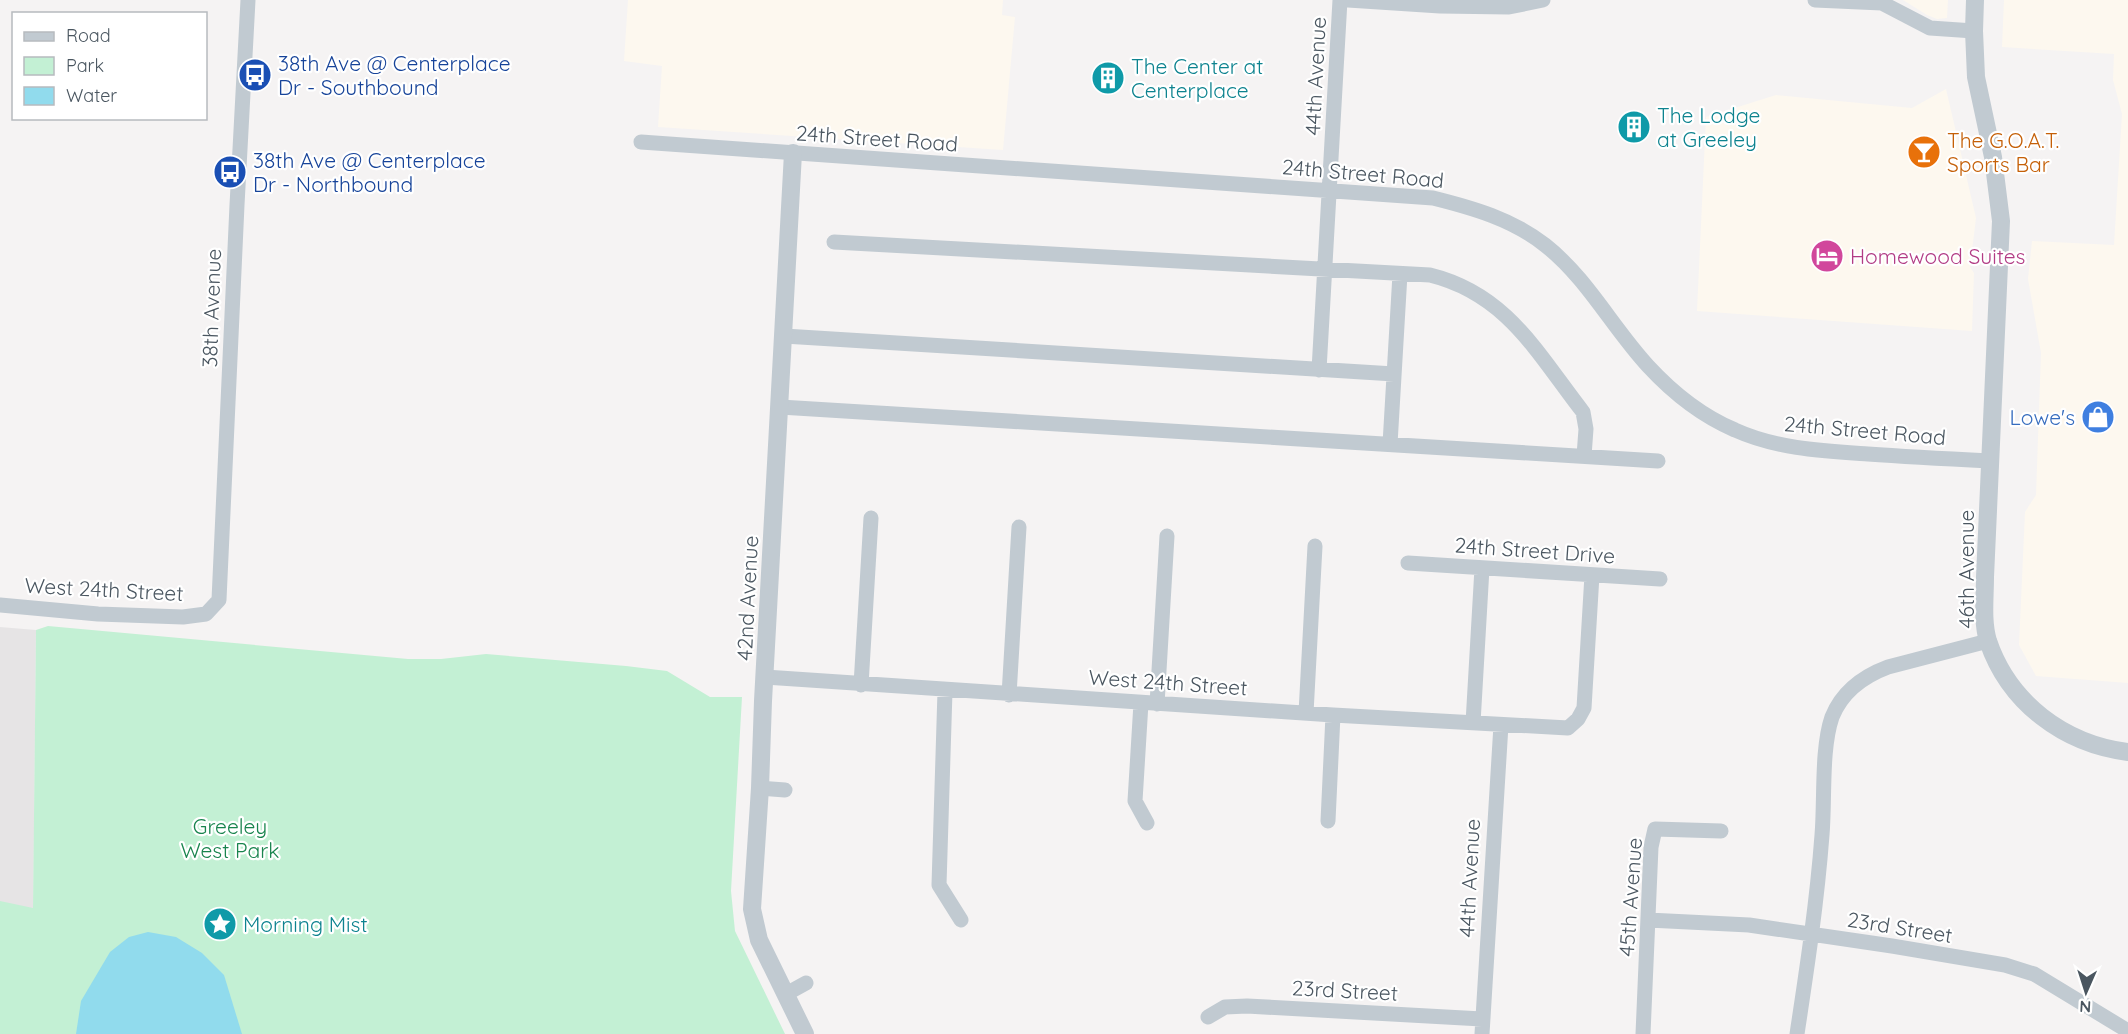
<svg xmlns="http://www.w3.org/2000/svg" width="2128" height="1034" font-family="Quicksand,sans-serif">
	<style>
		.commercial { fill: #fdf8ef }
		.education { fill: #e6e4e5 }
		.green { fill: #c3f0d4 }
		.water { fill: #91dbed }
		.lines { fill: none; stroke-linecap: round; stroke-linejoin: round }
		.minor { stroke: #c1cad1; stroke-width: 15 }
		.tertiary { stroke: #c1cad1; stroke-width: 18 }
		.labels { text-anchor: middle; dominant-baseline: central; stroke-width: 4.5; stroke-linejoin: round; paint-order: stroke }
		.transit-label { font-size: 21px; fill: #164399; stroke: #fff; text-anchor: start }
		.culture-label { font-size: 21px; fill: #0d838f; stroke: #fff; text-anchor: start }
		.street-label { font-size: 21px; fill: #4a5660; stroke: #fff }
		.food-label { font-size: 21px; fill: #c56008; stroke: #fff; text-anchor: start }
		.hotel-label { font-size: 21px; fill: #b23c85; stroke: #fff; text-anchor: start }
		.shop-label { font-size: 21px; fill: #366cbe; stroke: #fff; text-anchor: end }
		.park-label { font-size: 21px; fill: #18844d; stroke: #fff }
	</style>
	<rect width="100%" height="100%" fill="#f5f3f3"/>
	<path class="commercial" d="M628 0H1003L1002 15 1015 17 1003 150 658 127 662 66 624 61Z
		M1903 0H1948L1947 18 1937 19 1927 15Z
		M2004 0H2128V683L2036 676 2019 645 2025 512 2036 495 2041 353 2028 279 2032 241 2114 245 2122 114 2113 80 2114 54 2002 47Z
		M1946 89 1976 218 1970 267 1974 273 1972 331 1697 311 1706 117 1776 95 1912 108Z"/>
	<path class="education" d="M0 627 36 630 32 1034H0Z"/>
	<path class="green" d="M48 626 408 659H441L486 654 626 666 667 671 710 697H742L731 891 735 931 785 1034H0V901L33 908 36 630Z"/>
	<path class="water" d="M148 932 176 937 202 953 224 975 242 1034H76L81 1001 110 952 129 937Z"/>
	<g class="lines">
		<path class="minor" d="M1348 0 1440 6 1509 7 1543 0
			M1815 0 1882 3 1930 28 1974 31
			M641 142 1433 198C1473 208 1512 219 1545 245 1587 278 1612 327 1648 366 1672 392 1702 416 1735 430 1777 449 1823 451 1868 454 1909 457 1949 459 1990 461
			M834 242 1430 275C1507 294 1537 353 1583 412L1586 429 1584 456
			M784 336 1394 374
			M1319 370 1340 0
			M780 407 1658 461
			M1390 444 1400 274
			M1408 563 1660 579
			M0 605 98 614 183 617 206 614 219 600 237 205 248 0
			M765 677 1333 715 1568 728 1578 719 1584 708 1592 575
			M861 685 871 518
			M945 691 939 885 961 920
			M1009 695 1019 527
			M1141 703 1135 801 1147 823
			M1157 704 1167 536
			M1306 713 1315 546
			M1473 723 1482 568
			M760 788 785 790
			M1328 821 1333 715
			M1648 920 1749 925 1892 946 2005 965 2034 974 2128 1031
			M786 994 806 983
			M1208 1017 1225 1007 1247 1006 1482 1019
			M1482 1034 1501 725
			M1643 1034 1651 847 1655 829 1721 831
			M1797 1034C1807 968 1817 902 1822 835 1825 800 1821 749 1832 717 1842 692 1864 676 1888 667L1988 641"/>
		<path class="tertiary" d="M1975 0 1974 31 1976 77 1993 157 2001 221 1985 577C1985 598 1982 621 1988 641 2009 703 2064 744 2128 752
			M793 153 763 701 760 788 752 909 759 940 805 1034"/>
	</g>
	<defs>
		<g id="bus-disc" transform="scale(1.725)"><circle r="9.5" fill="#1a4fb4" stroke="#fff"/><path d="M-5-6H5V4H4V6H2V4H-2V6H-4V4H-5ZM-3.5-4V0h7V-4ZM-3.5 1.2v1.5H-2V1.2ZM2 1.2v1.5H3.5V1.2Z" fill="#fff"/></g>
		<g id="building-disc" transform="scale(1.725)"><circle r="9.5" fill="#0f9aa8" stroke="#fff"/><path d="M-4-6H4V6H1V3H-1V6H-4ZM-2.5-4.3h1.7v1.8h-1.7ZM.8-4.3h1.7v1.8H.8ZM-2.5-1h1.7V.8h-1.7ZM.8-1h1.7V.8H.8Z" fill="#fff"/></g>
		<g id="bar-disc" transform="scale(1.725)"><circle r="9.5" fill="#e8710a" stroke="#fff"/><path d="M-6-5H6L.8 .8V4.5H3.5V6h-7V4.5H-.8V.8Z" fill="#fff"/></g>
		<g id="hotel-disc" transform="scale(1.725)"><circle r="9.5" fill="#d1479c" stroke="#fff"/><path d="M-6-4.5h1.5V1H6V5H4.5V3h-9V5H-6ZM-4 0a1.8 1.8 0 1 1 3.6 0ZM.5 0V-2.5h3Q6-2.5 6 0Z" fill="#fff"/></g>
		<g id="shop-disc" transform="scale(1.725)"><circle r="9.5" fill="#3f7fe0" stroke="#fff"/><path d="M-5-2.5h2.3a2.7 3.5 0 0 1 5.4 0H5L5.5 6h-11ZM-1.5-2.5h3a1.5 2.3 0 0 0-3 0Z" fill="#fff"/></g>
		<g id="sight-disc" transform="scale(1.725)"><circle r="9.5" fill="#0f9aa8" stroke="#fff"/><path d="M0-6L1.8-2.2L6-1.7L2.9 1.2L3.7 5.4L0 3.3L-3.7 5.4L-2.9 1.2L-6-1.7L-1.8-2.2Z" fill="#fff"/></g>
	</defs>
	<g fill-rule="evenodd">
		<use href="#bus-disc" x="255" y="75"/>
		<use href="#building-disc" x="1108" y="78"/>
		<use href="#building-disc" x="1634" y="127"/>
		<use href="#bar-disc" x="1924" y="152"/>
		<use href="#bus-disc" x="230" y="172"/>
		<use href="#hotel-disc" x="1827" y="256"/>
		<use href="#shop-disc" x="2098" y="417"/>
		<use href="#sight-disc" x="220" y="924"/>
	</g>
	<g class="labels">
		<g class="transit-label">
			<text x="278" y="63">38th Ave @ Centerplace<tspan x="278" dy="24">Dr - Southbound</tspan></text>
			<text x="253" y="160">38th Ave @ Centerplace<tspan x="253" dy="24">Dr - Northbound</tspan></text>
		</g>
		<g class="culture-label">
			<text x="1131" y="66">The Center at<tspan x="1131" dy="24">Centerplace</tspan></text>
			<text x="1657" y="115">The Lodge<tspan x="1657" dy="24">at Greeley</tspan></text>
			<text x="243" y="924">Morning Mist</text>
		</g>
		<g class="street-label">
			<text transform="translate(1315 76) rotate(-87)">44th Avenue</text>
			<text transform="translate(877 138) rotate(4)">24th Street Road</text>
			<text transform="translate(1363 173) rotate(5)">24th Street Road</text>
			<text transform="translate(211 308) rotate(-88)">38th Avenue</text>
			<text transform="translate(1865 430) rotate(5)">24th Street Road</text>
			<text transform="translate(1535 550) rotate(4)">24th Street Drive</text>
			<text transform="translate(1966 569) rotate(-90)">46th Avenue</text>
			<text transform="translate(104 589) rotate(3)">West 24th Street</text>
			<text transform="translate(747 598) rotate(-87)">42nd Avenue</text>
			<text transform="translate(1168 682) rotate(4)">West 24th Street</text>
			<text transform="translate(1469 878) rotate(-87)">44th Avenue</text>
			<text transform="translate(1630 897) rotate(-86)">45th Avenue</text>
			<text transform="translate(1900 927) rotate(9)">23rd Street</text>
			<text transform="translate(1345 990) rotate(3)">23rd Street</text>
		</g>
		<g class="food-label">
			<text x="1947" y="140">The G.O.A.T.<tspan x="1947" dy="24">Sports Bar</tspan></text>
		</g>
		<g class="hotel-label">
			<text x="1850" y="256">Homewood Suites</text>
		</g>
		<g class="shop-label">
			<text x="2075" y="417">Lowe's</text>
		</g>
		<g class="park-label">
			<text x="230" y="826">Greeley<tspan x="230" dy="24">West Park</tspan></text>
		</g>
	</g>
	<rect x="12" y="12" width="195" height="108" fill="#ffffff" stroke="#b7bbbf" stroke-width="1.5"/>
	<rect x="24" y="32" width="30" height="9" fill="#c1cad1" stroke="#b7bbbf" stroke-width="1.5"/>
	<text x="66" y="42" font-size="18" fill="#4a5660">Road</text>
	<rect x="24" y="57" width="30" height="18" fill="#c3f0d4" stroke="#b7bbbf" stroke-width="1.5"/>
	<text x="66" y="72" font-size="18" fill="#4a5660">Park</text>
	<rect x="24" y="87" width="30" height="18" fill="#91dbed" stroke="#b7bbbf" stroke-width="1.5"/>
	<text x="66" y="102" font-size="18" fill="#4a5660">Water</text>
	<g transform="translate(2086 992) rotate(183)" stroke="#ffffff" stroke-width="4.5" paint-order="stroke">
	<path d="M0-4.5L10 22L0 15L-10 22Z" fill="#4a5660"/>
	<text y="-9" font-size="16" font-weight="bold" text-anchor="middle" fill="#4a5660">N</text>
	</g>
</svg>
